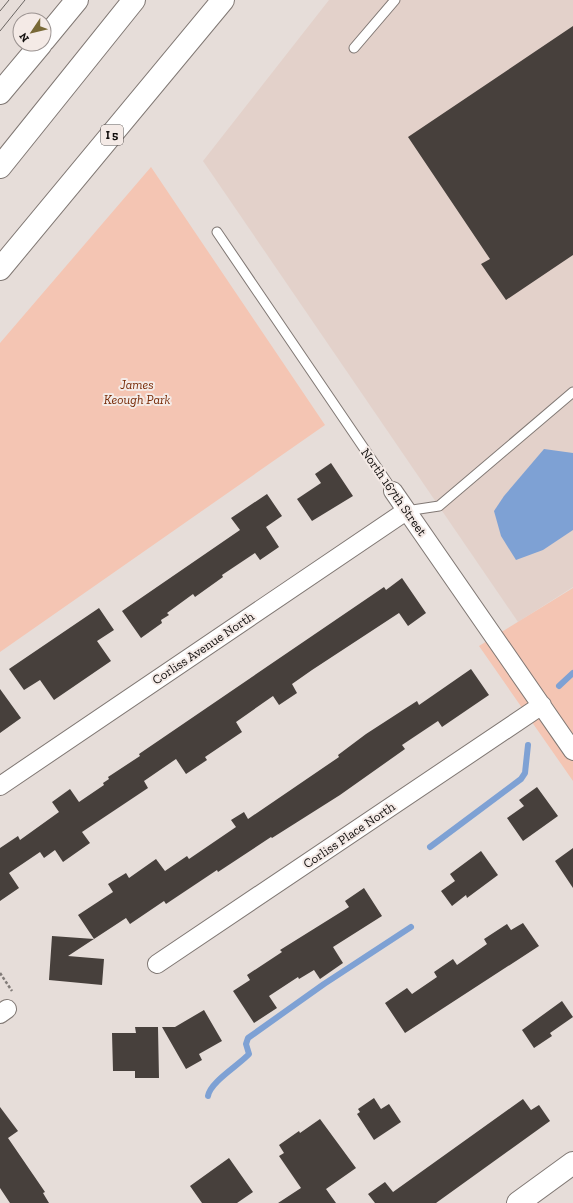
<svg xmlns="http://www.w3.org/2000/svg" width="573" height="1203" font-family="'Zilla Slab',serif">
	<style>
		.built { fill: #e3d1ca }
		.green { fill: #f4c5b3 }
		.water { fill: #7ea1d4 }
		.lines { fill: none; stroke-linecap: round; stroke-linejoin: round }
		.stream { stroke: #7ea1d4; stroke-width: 6 }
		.building { fill: #47403c }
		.lane-casing { stroke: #807874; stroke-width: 11 }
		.street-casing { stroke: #807874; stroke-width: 20 }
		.secondary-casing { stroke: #807874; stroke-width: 24 }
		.highway-casing { stroke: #807874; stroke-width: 24 }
		.path { stroke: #827c79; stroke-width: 2.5; stroke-dasharray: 3 2; stroke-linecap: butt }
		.lane { stroke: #fff; stroke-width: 9 }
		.street { stroke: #fff; stroke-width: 18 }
		.secondary { stroke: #fff; stroke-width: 22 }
		.highway { stroke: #fff; stroke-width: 22 }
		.tram { stroke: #6a6562; stroke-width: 1 }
		.labels { text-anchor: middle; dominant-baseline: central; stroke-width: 4; stroke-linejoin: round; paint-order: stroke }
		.shield { fill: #f4eae6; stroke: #56514f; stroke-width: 1 }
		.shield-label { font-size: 12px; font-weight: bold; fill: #120f0e }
		.park-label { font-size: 13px; font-style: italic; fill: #782c08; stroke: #f4eae6 }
		.street-label { font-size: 13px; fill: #120f0e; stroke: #f4eae6 }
	</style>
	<rect width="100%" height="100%" fill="#e6ddd9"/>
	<path class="built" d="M329 0H573V587L518 622 203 161Z"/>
	<path class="green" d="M151 167 325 425 0 652V343Z
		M573 588V781L479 646Z"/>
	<path class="water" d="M544 449 573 453V530L543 550 516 560 501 536 494 511 504 496Z"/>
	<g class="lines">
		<path class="stream" d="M559 686 573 673
			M430 847 521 779 525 773 528 745
			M208 1096C210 1082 239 1065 249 1054L246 1044 248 1038 324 984 411 927"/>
	</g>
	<path class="building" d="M573 26V255L506 300 481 264 490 259 408 137Z
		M331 463 353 496 312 521 297 499 321 483 315 474Z
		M267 494 282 516 266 527 279 547 260 560 255 553 222 575 223 577 195 597 193 594 167 613 169 615 161 620 162 623 141 638 122 611 240 530 231 518Z
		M402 578 426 613 408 626 399 613 312 670 292 684 297 693 279 705 273 696 236 722 242 732 205 757 207 760 186 774 176 759 144 781 148 788 82 832 90 843 63 862 55 850 44 858 40 852 9 873 19 888 0 901V848L18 836 20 840 59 812 52 802 70 789 79 802 104 785 103 783 109 779 108 777 140 756 139 754 384 587 386 590Z
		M99 608 114 630 97 641 111 661 54 700 40 680 24 690 9 669Z
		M471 669 489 695 442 727 438 721 402 745 405 749 340 795 272 838 271 837 218 872 217 870 166 904 164 901 130 924 126 918 68 956 104 959 102 985 49 980 52 936 94 939 78 915 113 892 108 884 126 873 129 878 156 859 165 871 187 856 189 859 236 827 231 820 244 812 248 819 339 757 338 755 366 734 417 701 419 705Z
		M0 689 21 718 0 733Z
		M537 787 558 816 523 841 507 818 524 806 519 800Z
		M573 848V888L555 861Z
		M481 851 498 875 467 898 466 895 452 906 441 891 455 881 450 874Z
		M364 888 382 916 333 947 343 963 320 979 314 970 299 979 298 977 269 996 277 1008 254 1023 233 991 250 980 247 975 282 952 280 950 349 907 345 901Z
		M523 923 539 946 405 1033 385 1003 407 988 412 994 437 977 434 972 453 959 457 965 487 944 484 939 507 924 511 930Z
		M562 1001 573 1017 550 1033 552 1036 534 1048 522 1030Z
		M204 1010 222 1041 199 1054 202 1060 186 1069 162 1027H175Z
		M135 1027H158L159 1078H135V1071H113L112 1033H136Z
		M374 1098 381 1109 389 1104 401 1122 374 1140 357 1114 360 1112 358 1109Z
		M523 1099 531 1110 539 1105 550 1121 436 1203H375L368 1194 385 1182 393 1192Z
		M0 1107 18 1131 8 1138 45 1192 43 1193 49 1203H10L0 1188Z
		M320 1119 356 1168 326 1189 336 1203H278L301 1188 279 1156 284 1153 279 1145 299 1131 300 1133Z
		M229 1158 253 1192 237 1203H202L190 1186Z"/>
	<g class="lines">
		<g class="lane-casing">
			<path id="lane" d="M354 48 395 0
				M217 232 393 491
				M406 511 439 506 573 392"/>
		</g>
		<g class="street-casing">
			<path id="street" d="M393 491 573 751
				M0 786 406 511
				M157 964 542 705
				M0 1014 7 1009"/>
		</g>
		<g class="secondary-casing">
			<path id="secondary" d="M518 1203 573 1163"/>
		</g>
		<g class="highway-casing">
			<path id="highway" d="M44 40 77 0
				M0 93 41 44
				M0 167 134 0
				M0 269 223 0"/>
		</g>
		<path class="path" d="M0 973 12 991"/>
		<use href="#lane" class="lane"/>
		<use href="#street" class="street"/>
		<use href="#secondary" class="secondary"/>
		<use href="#highway" class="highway"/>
		<path class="tram" d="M0 11 9 0
			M0 31 25 0"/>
	</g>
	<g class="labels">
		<rect class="shield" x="101" y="125" width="22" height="20" rx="3"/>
		<g class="shield-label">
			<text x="112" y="135">I 5</text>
		</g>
		<g class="park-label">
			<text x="137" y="384">James<tspan x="137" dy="15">Keough Park</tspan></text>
		</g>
		<g class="street-label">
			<text transform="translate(394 492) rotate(55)">North 167th Street</text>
			<text transform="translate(203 648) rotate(-34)">Corliss Avenue North</text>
			<text transform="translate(349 835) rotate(-34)">Corliss Place North</text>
		</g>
	</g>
	<g transform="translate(32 32) rotate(235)"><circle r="19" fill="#f4eae6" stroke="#9a9290"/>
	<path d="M0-3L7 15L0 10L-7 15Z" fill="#786836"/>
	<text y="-6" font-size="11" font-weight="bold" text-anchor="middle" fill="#120f0e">N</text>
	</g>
</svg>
